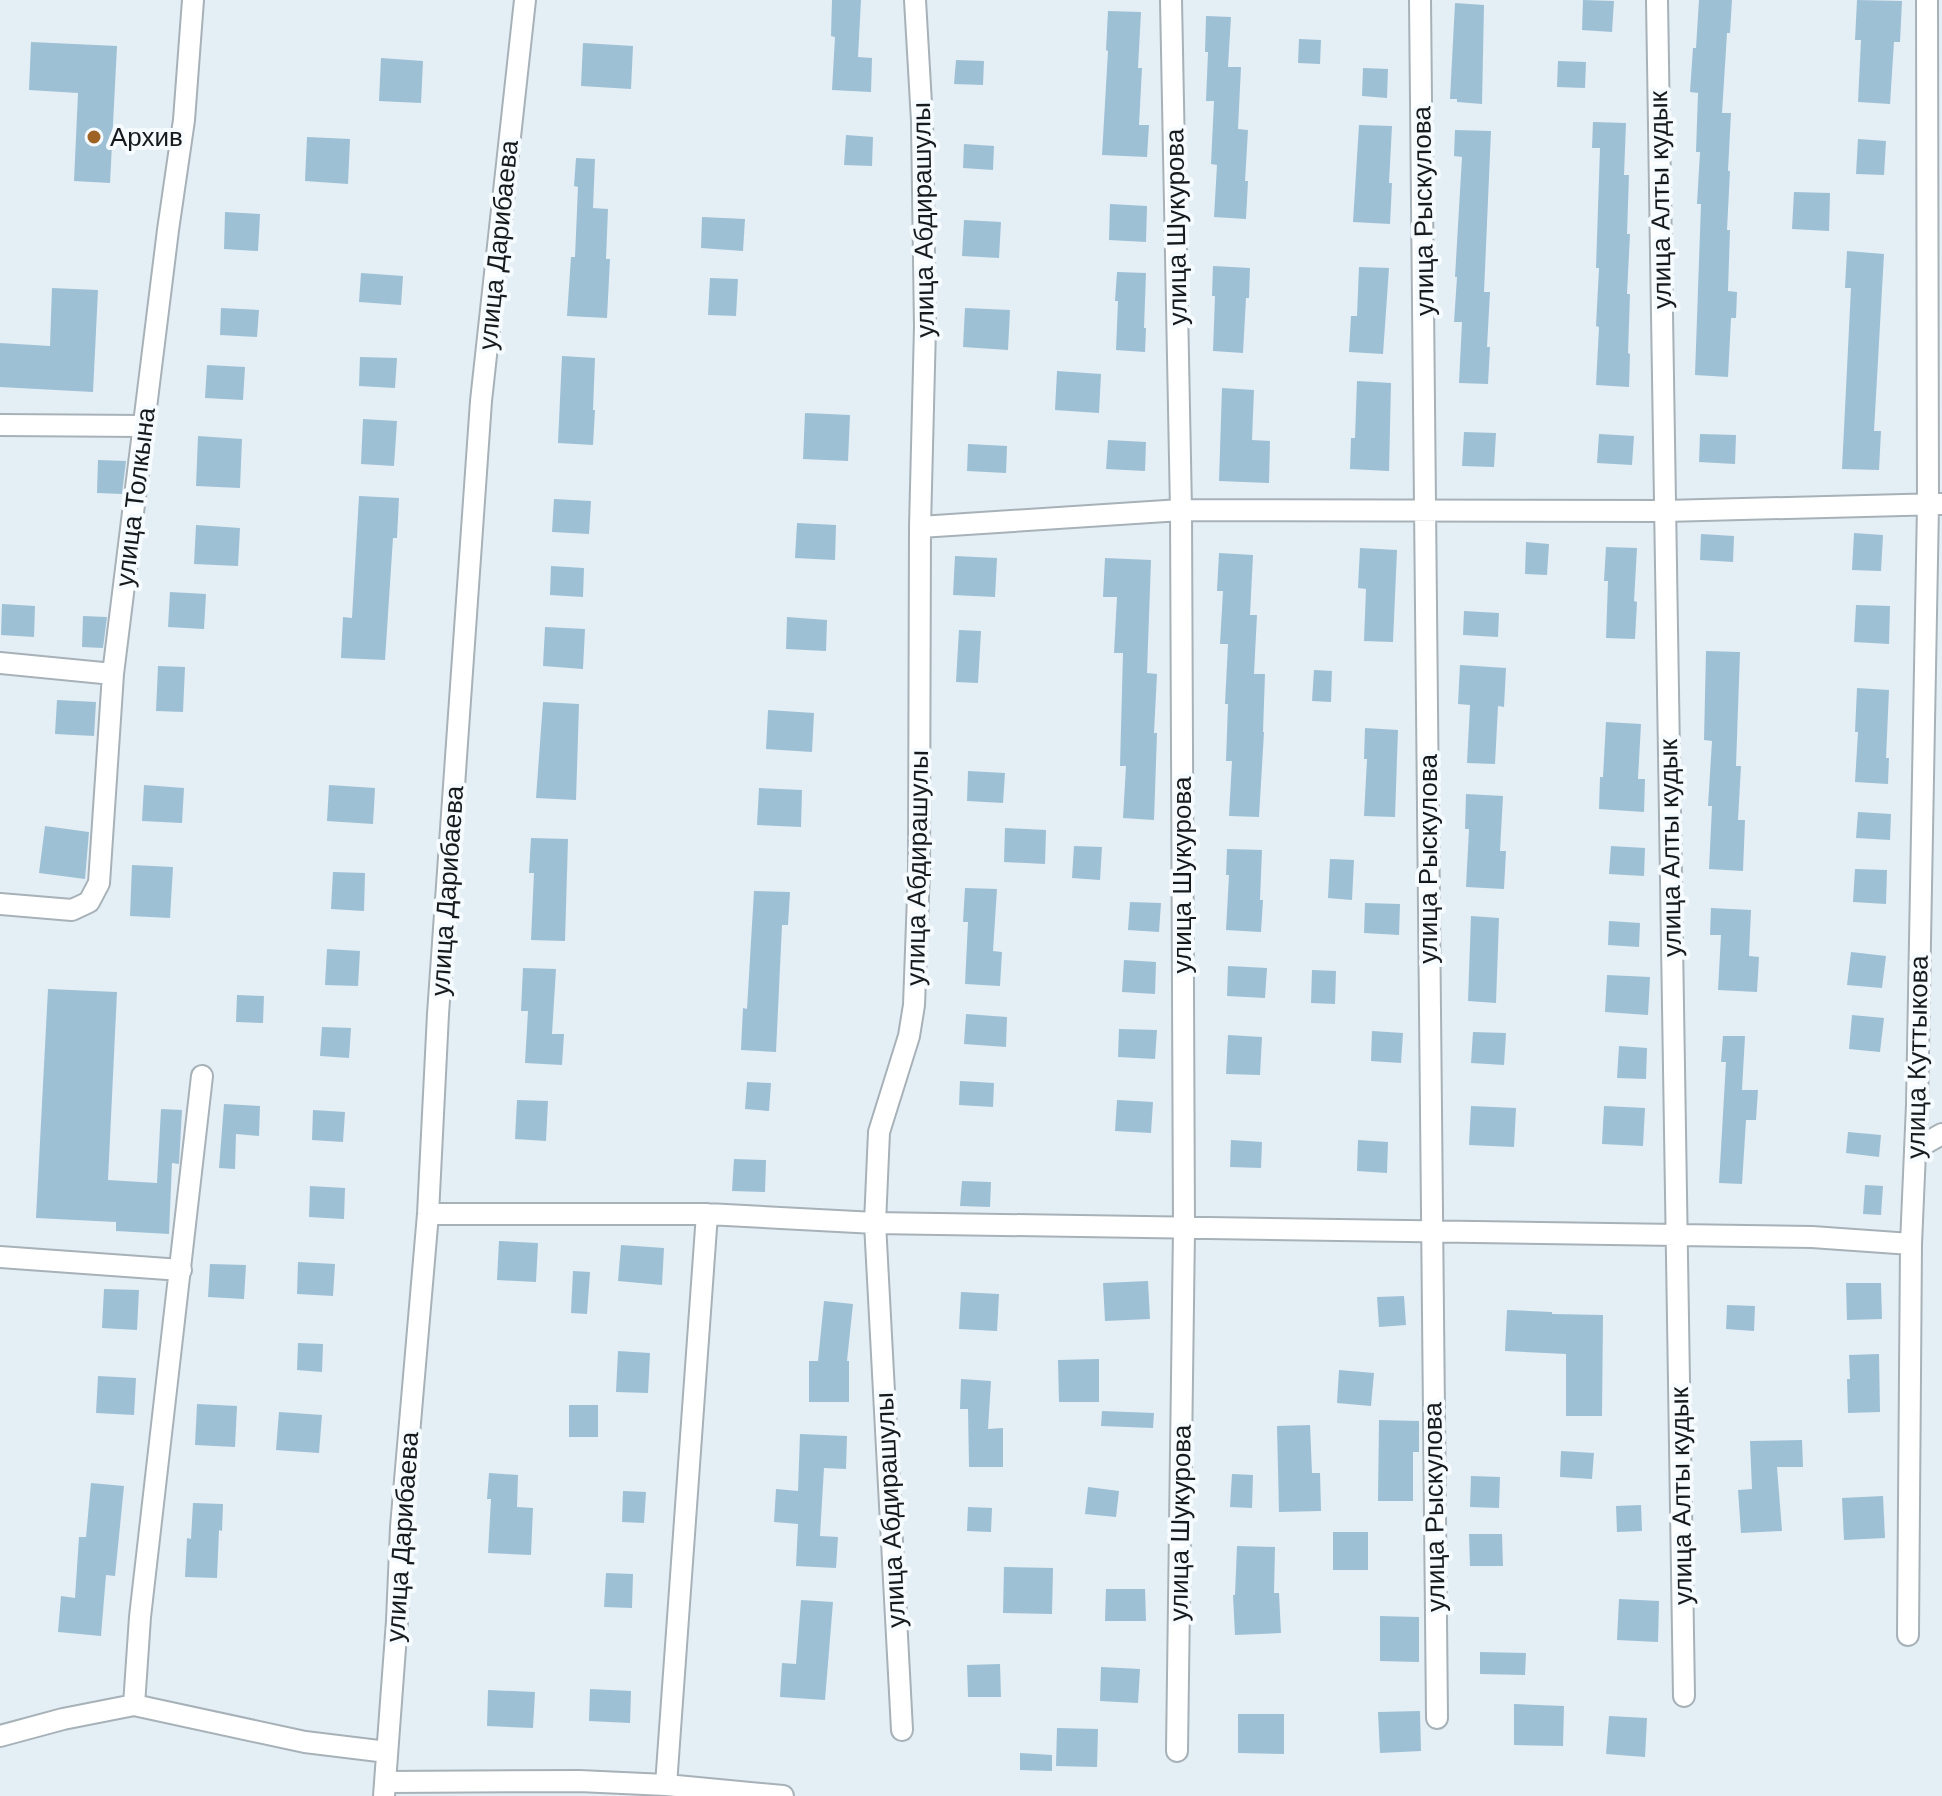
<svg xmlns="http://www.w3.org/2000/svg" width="1942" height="1796" font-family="Arial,sans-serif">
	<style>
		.building { fill: #9ec0d5 }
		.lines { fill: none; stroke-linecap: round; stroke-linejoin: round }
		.street-casing { stroke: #a7b1b8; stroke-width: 24 }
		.street { stroke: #fff; stroke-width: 20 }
		.poi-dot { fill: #9e6324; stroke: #f5fbff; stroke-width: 3 }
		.labels { text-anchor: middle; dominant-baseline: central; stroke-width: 8; stroke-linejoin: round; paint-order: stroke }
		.poi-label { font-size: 26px; fill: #171a1d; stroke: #f5fbff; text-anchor: start }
		.street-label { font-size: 26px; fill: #171a1d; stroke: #f5fbff }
	</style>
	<rect width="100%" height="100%" fill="#e4eef5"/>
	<path class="building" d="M832 0H861L858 57 872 58 871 92 832 90 835 37 831 36Z
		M1583 0 1614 1 1612 32 1582 30Z
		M1699 0H1732L1730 33H1727L1722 113H1731L1728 171H1730L1727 230H1730L1728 291 1737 292 1736 318H1731L1728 377 1695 375 1701 204H1697L1700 152H1696L1698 93 1690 92 1693 48H1696Z
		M1857 0 1902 1 1900 42H1894L1890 104 1858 102 1861 40H1855Z
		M1455 3 1484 5 1482 104 1457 102V99H1450Z
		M1108 11 1141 12 1138 68H1142L1139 125H1149L1147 157 1102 155 1108 51 1106 50Z
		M1206 16 1231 17 1228 67H1241L1238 129 1248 130 1245 181H1248L1246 219 1214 217 1217 165 1211 164 1214 101H1206L1208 52H1205Z
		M1299 39 1321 40 1320 64 1298 63Z
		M31 42 117 46 110 183 74 181 78 93 29 90Z
		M583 43 633 46 631 89 581 86Z
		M381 58 423 61 421 103 379 101Z
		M956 60 984 61 983 85 954 84Z
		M1558 61 1586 62 1585 88 1557 87Z
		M1363 68 1388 69 1387 98 1362 96Z
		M1593 122 1626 123 1624 175H1629L1627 234H1630L1627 294H1630L1628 353 1630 354 1629 387 1596 385 1599 327 1596 326 1599 268H1596L1600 148H1592Z
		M1359 125 1392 126 1389 183H1392L1390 224 1353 222Z
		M1455 130 1491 131 1484 292H1490L1487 347H1490L1488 384 1459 383 1462 322H1454L1457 277H1455L1462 157 1454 156Z
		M846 135 873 137 872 166 844 165Z
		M307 137 350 139 348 184 305 181Z
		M1858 139 1886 141 1884 175 1856 174Z
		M964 144 994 146 993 170 963 168Z
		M576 158 595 159 593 208 608 209 606 259H610L607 318 567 316 571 257H575L578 187 574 186Z
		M1794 192 1830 193 1829 231 1792 229Z
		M1110 204 1147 206 1146 242 1109 240Z
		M225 212 260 214 258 251 224 249Z
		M702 217 745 219 743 251 701 248Z
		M964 220 1001 222 999 258 962 256Z
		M1847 251 1884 254 1874 431H1881L1879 470 1842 469 1851 288H1845Z
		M1213 266 1250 268 1249 298H1246L1243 353 1213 351 1215 296H1212Z
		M1359 267 1389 268 1383 354 1349 352 1351 316H1357Z
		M1117 272 1146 273 1144 328H1146L1145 352 1116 350 1118 301H1115Z
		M361 273 403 276 401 305 359 302Z
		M710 278 738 279 736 316 708 315Z
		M52 288 98 290 93 392 0 387V343L50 346Z
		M221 308 259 310 257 337 220 335Z
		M965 308 1010 310 1008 350 963 347Z
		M562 356 595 358 593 410H595L593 445 558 443Z
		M360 357 397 358 395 388 359 386Z
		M207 365 245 367 243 400 205 398Z
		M1057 371 1101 374 1099 413 1055 410Z
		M1357 381 1391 383 1389 471 1350 469 1351 438H1355Z
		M1222 388 1254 390 1252 440 1270 441 1269 483 1219 481Z
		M805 413 850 415 848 461 803 459Z
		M363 419 397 421 394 466 361 464Z
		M1464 432 1496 433 1494 467 1462 466Z
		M1599 434 1634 436 1632 465 1597 463Z
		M1700 434 1736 435 1735 464 1699 462Z
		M198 436 242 439 240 488 196 486Z
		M1108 440 1146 442 1145 471 1106 469Z
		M968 444 1007 446 1006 473 967 471Z
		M98 460 126 461 122 494 97 493Z
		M359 496 399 498 397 538H393L385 660 341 658 343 617 352 618Z
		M554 499 591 501 589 534 552 532Z
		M797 523 836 525 835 560 795 558Z
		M196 525 240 528 238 566 194 564Z
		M1854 533 1883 535 1881 571 1852 570Z
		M1701 534 1734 536 1733 562 1700 560Z
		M1526 542 1549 544 1547 575 1525 574Z
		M1606 547 1637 548 1634 601 1637 602 1635 639 1606 638 1608 581H1604Z
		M1360 548 1397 550 1393 642 1364 641 1366 589 1358 588Z
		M1219 553 1253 555 1250 615H1257L1254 674H1265L1263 732H1264L1259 817 1229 816 1232 761H1226L1228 704H1225L1228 644H1220L1223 591H1217Z
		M955 556 997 558 995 597 953 595Z
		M1105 558 1151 560 1147 673 1157 674 1154 733H1157L1154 820 1123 818 1126 766H1120L1123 653H1114L1117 597H1103Z
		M551 566 584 568 583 597 550 595Z
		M170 592 206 594 204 629 168 627Z
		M2 604 35 606 34 637 1 635Z
		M1856 605 1890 606 1889 644 1854 642Z
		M1464 611 1499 613 1498 637 1463 635Z
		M83 616 107 617 103 648 82 647Z
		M787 617 827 620 826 651 786 649Z
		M545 627 585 629 583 669 543 666Z
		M959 630 981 631 978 683 956 682Z
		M1706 651 1740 652 1736 766H1741L1738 820H1745L1743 871 1709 869 1712 806H1708L1712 741 1704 740Z
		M1460 665 1506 668 1504 707 1498 706 1495 764 1467 763 1470 705 1458 704Z
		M158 666 185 667 183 712 156 711Z
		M1314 670 1332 671 1331 702 1312 701Z
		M1857 688 1889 690 1886 758H1889L1888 784 1855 782 1858 732H1855Z
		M57 700 96 702 94 736 55 734Z
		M543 702 579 704 576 800 536 798Z
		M768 710 814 713 812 752 766 749Z
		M1606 722 1641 724 1638 779H1645L1644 812 1599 809 1600 777H1603Z
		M1365 728 1398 730 1395 817 1364 816 1367 759H1364Z
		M968 771 1005 773 1003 803 967 801Z
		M144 785 184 788 182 823 142 821Z
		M329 785 375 788 373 824 327 821Z
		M759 788 802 790 801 827 757 825Z
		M1466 794 1503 796 1500 851H1506L1504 889 1466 887 1469 829H1465Z
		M1858 812 1891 814 1890 840 1856 838Z
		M45 826 89 832 85 879 39 873Z
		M1005 828 1046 830 1045 864 1004 862Z
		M531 838 568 839 565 941 531 940 534 873H529Z
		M1074 846 1102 847 1100 880 1072 878Z
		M1611 846 1645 848 1644 876 1609 874Z
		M1227 849 1262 850 1260 900H1263L1261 932 1226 930 1229 875H1226Z
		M1330 859 1354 860 1352 900 1328 898Z
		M132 865 173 867 170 918 130 916Z
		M1855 869 1887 870 1886 904 1853 902Z
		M333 872 365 873 364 911 331 909Z
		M965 888 997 889 993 951 1002 952 1000 986 965 984 968 922H963Z
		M754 891 790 892 788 925H782L776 1052 741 1050 743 1008 747 1009Z
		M1130 902 1161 903 1159 932 1128 930Z
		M1365 903 1400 904 1399 935 1364 933Z
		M1711 908 1751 910 1749 956 1759 957 1757 992 1718 990 1721 935H1710Z
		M1471 916 1499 918 1496 1003 1468 1001Z
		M1609 921 1640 923 1639 947 1608 945Z
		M327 949 360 951 358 986 325 985Z
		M1851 952 1886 956 1882 988 1847 985Z
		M1124 960 1156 962 1155 994 1122 992Z
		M1228 966 1267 968 1265 998 1227 996Z
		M523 968 556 969 552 1034H564L562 1065 525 1063 528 1011H521Z
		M1312 970 1336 971 1335 1004 1311 1003Z
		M1607 975 1650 977 1648 1015 1605 1012Z
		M48 989 117 992 108 1180 157 1183 161 1109 182 1110 179 1164 172 1163 169 1234 116 1231V1222L36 1218Z
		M237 995 264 996 263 1023 236 1022Z
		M966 1014 1007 1017 1006 1047 964 1044Z
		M1852 1015 1884 1018 1880 1052 1849 1049Z
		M322 1027 351 1028 349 1058 320 1056Z
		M1119 1029 1157 1030 1155 1059 1118 1057Z
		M1372 1031 1403 1033 1401 1063 1371 1061Z
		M1473 1032 1506 1033 1504 1065 1471 1063Z
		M1228 1035 1262 1037 1260 1075 1226 1074Z
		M1723 1036H1745L1742 1090H1758L1756 1120H1746L1742 1184 1719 1183 1726 1062H1721Z
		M1619 1046 1647 1048 1646 1079 1617 1078Z
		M960 1081 994 1083 993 1107 959 1105Z
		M747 1082 771 1083 769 1111 745 1109Z
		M517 1100 548 1101 546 1141 515 1139Z
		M1117 1100 1153 1102 1151 1133 1115 1131Z
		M224 1104 260 1106 259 1136 236 1134 235 1169 219 1168Z
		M1471 1106 1516 1108 1514 1147 1469 1145Z
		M1604 1106 1645 1108 1643 1146 1602 1144Z
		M313 1110 345 1112 343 1142 312 1140Z
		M1848 1132 1881 1135 1879 1157 1846 1153Z
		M1231 1140 1262 1142 1261 1168 1230 1167Z
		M1358 1140 1388 1142 1387 1173 1357 1171Z
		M734 1159 766 1160 765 1192 732 1191Z
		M962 1181 991 1182 990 1207 960 1206Z
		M1865 1185 1883 1186 1881 1215 1863 1214Z
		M310 1186 345 1188 344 1219 309 1217Z
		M499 1241 538 1243 536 1282 497 1280Z
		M621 1245 664 1248 662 1285 618 1281Z
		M298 1262 335 1264 333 1296 297 1294Z
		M210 1264 246 1265 244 1299 208 1297Z
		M573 1271 590 1272 587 1314 571 1313Z
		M1148 1281 1150 1319 1105 1321 1103 1283Z
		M1846 1283H1881L1882 1319 1847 1320Z
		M104 1289 139 1290 137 1330 102 1328Z
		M961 1292 999 1294 997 1331 959 1329Z
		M1404 1296 1406 1325 1379 1327 1377 1297Z
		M824 1301 853 1304 847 1361H849V1402H809V1361H818Z
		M1727 1305 1755 1306 1754 1331 1726 1329Z
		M1507 1310 1552 1312V1314L1603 1315 1602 1416H1566V1354L1505 1351Z
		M298 1343 323 1344 322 1372 297 1370Z
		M618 1351 650 1353 648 1393 616 1392Z
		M1879 1354 1880 1412 1848 1413 1847 1379H1850L1849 1355Z
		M1099 1359V1402H1059L1058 1360Z
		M1339 1370 1374 1373 1371 1406 1337 1403Z
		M98 1376 136 1378 134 1415 96 1413Z
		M961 1379 991 1381 988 1429 1003 1428V1467H969L968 1409H960Z
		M197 1404 237 1406 235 1447 195 1445Z
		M569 1405H598V1437H569Z
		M1102 1411 1154 1413 1153 1428 1101 1426Z
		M279 1412 322 1415 319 1453 276 1450Z
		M1379 1420 1419 1421V1452H1413V1501H1378Z
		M1310 1425 1312 1473H1320L1321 1511 1279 1512 1277 1426Z
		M800 1434 847 1436 846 1469 824 1468 820 1536 838 1537 836 1568 796 1566 798 1524 774 1522 776 1489 798 1491Z
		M1802 1440 1803 1467H1777L1782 1531 1741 1533 1738 1490 1752 1489 1750 1441Z
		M1561 1451 1594 1453 1592 1479 1560 1477Z
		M489 1473 518 1475 517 1507 533 1508 531 1555 488 1553 491 1499H487Z
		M1232 1474 1253 1475 1252 1508 1230 1507Z
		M1471 1476 1500 1477 1499 1508 1470 1507Z
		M91 1483 124 1486 115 1576 106 1575 101 1636 58 1632 61 1596 75 1598 79 1537H86Z
		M1088 1487 1119 1491 1116 1517 1085 1514Z
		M623 1491 646 1492 644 1523 622 1522Z
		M1883 1496 1885 1538 1844 1540 1842 1498Z
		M193 1503 223 1504 222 1531 219 1530 217 1578 185 1577 187 1538 191 1539Z
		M1641 1505 1642 1531 1617 1532 1616 1506Z
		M968 1507 992 1508 991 1532 967 1531Z
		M1333 1532H1368V1570H1333Z
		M1469 1534H1502L1503 1566H1470Z
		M1237 1546 1275 1547 1274 1593H1279L1281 1633 1235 1635 1233 1595H1235Z
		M1004 1567 1053 1568 1052 1614 1003 1613Z
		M606 1573 633 1574 632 1608 604 1607Z
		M1106 1589H1145L1146 1621H1105Z
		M1619 1599 1659 1601 1658 1642 1617 1640Z
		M801 1600 833 1602 825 1700 780 1697 782 1663 796 1664Z
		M1380 1616 1419 1617V1662L1380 1661Z
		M1480 1652 1526 1653 1525 1675 1480 1674Z
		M1000 1664 1001 1697H968L967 1665Z
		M1101 1667 1140 1669 1138 1703 1100 1701Z
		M590 1689 631 1691 630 1723 589 1721Z
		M488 1690 535 1692 533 1728 487 1726Z
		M1514 1704 1564 1706 1563 1746 1514 1745Z
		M1420 1711 1421 1751 1380 1753 1378 1712Z
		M1238 1714H1284V1754L1238 1753Z
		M1609 1716 1647 1718 1645 1757 1606 1754Z
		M1057 1728 1098 1729 1097 1767 1056 1766Z
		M1020 1753 1052 1755V1771L1020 1770Z"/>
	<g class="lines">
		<g class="street-casing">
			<path id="street" d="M1171 0 1181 510 1184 1229 1177 1751
				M1420 0C1427 573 1430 1145 1437 1718
				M1657 0 1684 1696
				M0 425 144 426
				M920 527 1181 510 1665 511 1942 504
				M0 663 113 674
				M0 904 72 910 89 902 99 883 113 674 168 230 184 120 193 0
				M1915 1149 1942 1134
				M428 1214H707L875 1223 1812 1237 1911 1244
				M0 1257 181 1270
				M1908 1635 1911 1244 1917 1105 1928 505 1927 0
				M134 1705 140 1617 202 1076
				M902 1730 875 1223 879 1132 909 1036 914 1005 919 869 920 527 925 327 922 121 915 0
				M0 1736 63 1719 134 1705 305 1742 387 1752
				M385 1782 579 1781 666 1785 783 1796
				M666 1785 707 1214
				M384 1796 397 1621 401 1527 428 1214 438 1014 481 401 525 0"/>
		</g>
		<use href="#street" class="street"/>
	</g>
	<circle class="poi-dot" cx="94" cy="137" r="8"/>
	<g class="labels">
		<g class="poi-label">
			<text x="110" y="137">Архив</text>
		</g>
		<g class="street-label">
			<text transform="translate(1660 200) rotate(-91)">улица Алты кудык</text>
			<text transform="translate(1423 211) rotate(-91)">улица Рыскулова</text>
			<text transform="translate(923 220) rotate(-91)">улица Абдирашулы</text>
			<text transform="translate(1176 227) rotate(-91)">улица Шукурова</text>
			<text transform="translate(498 245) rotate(-84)">улица Дарибаева</text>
			<text transform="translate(135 497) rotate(-83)">улица Толкына</text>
			<text transform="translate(1670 848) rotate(-91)">улица Алты кудык</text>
			<text transform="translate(1428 859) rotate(-90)">улица Рыскулова</text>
			<text transform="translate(917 868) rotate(-89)">улица Абдирашулы</text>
			<text transform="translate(1182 875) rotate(-90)">улица Шукурова</text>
			<text transform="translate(447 891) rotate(-86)">улица Дарибаева</text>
			<text transform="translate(1917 1057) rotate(-89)">улица Куттыкова</text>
			<text transform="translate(1681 1496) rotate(-91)">улица Алты кудык</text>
			<text transform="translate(1434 1507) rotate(-91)">улица Рыскулова</text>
			<text transform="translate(890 1510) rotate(-93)">улица Абдирашулы</text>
			<text transform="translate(1180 1523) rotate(-89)">улица Шукурова</text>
			<text transform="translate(402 1537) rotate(-86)">улица Дарибаева</text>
		</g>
	</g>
</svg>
